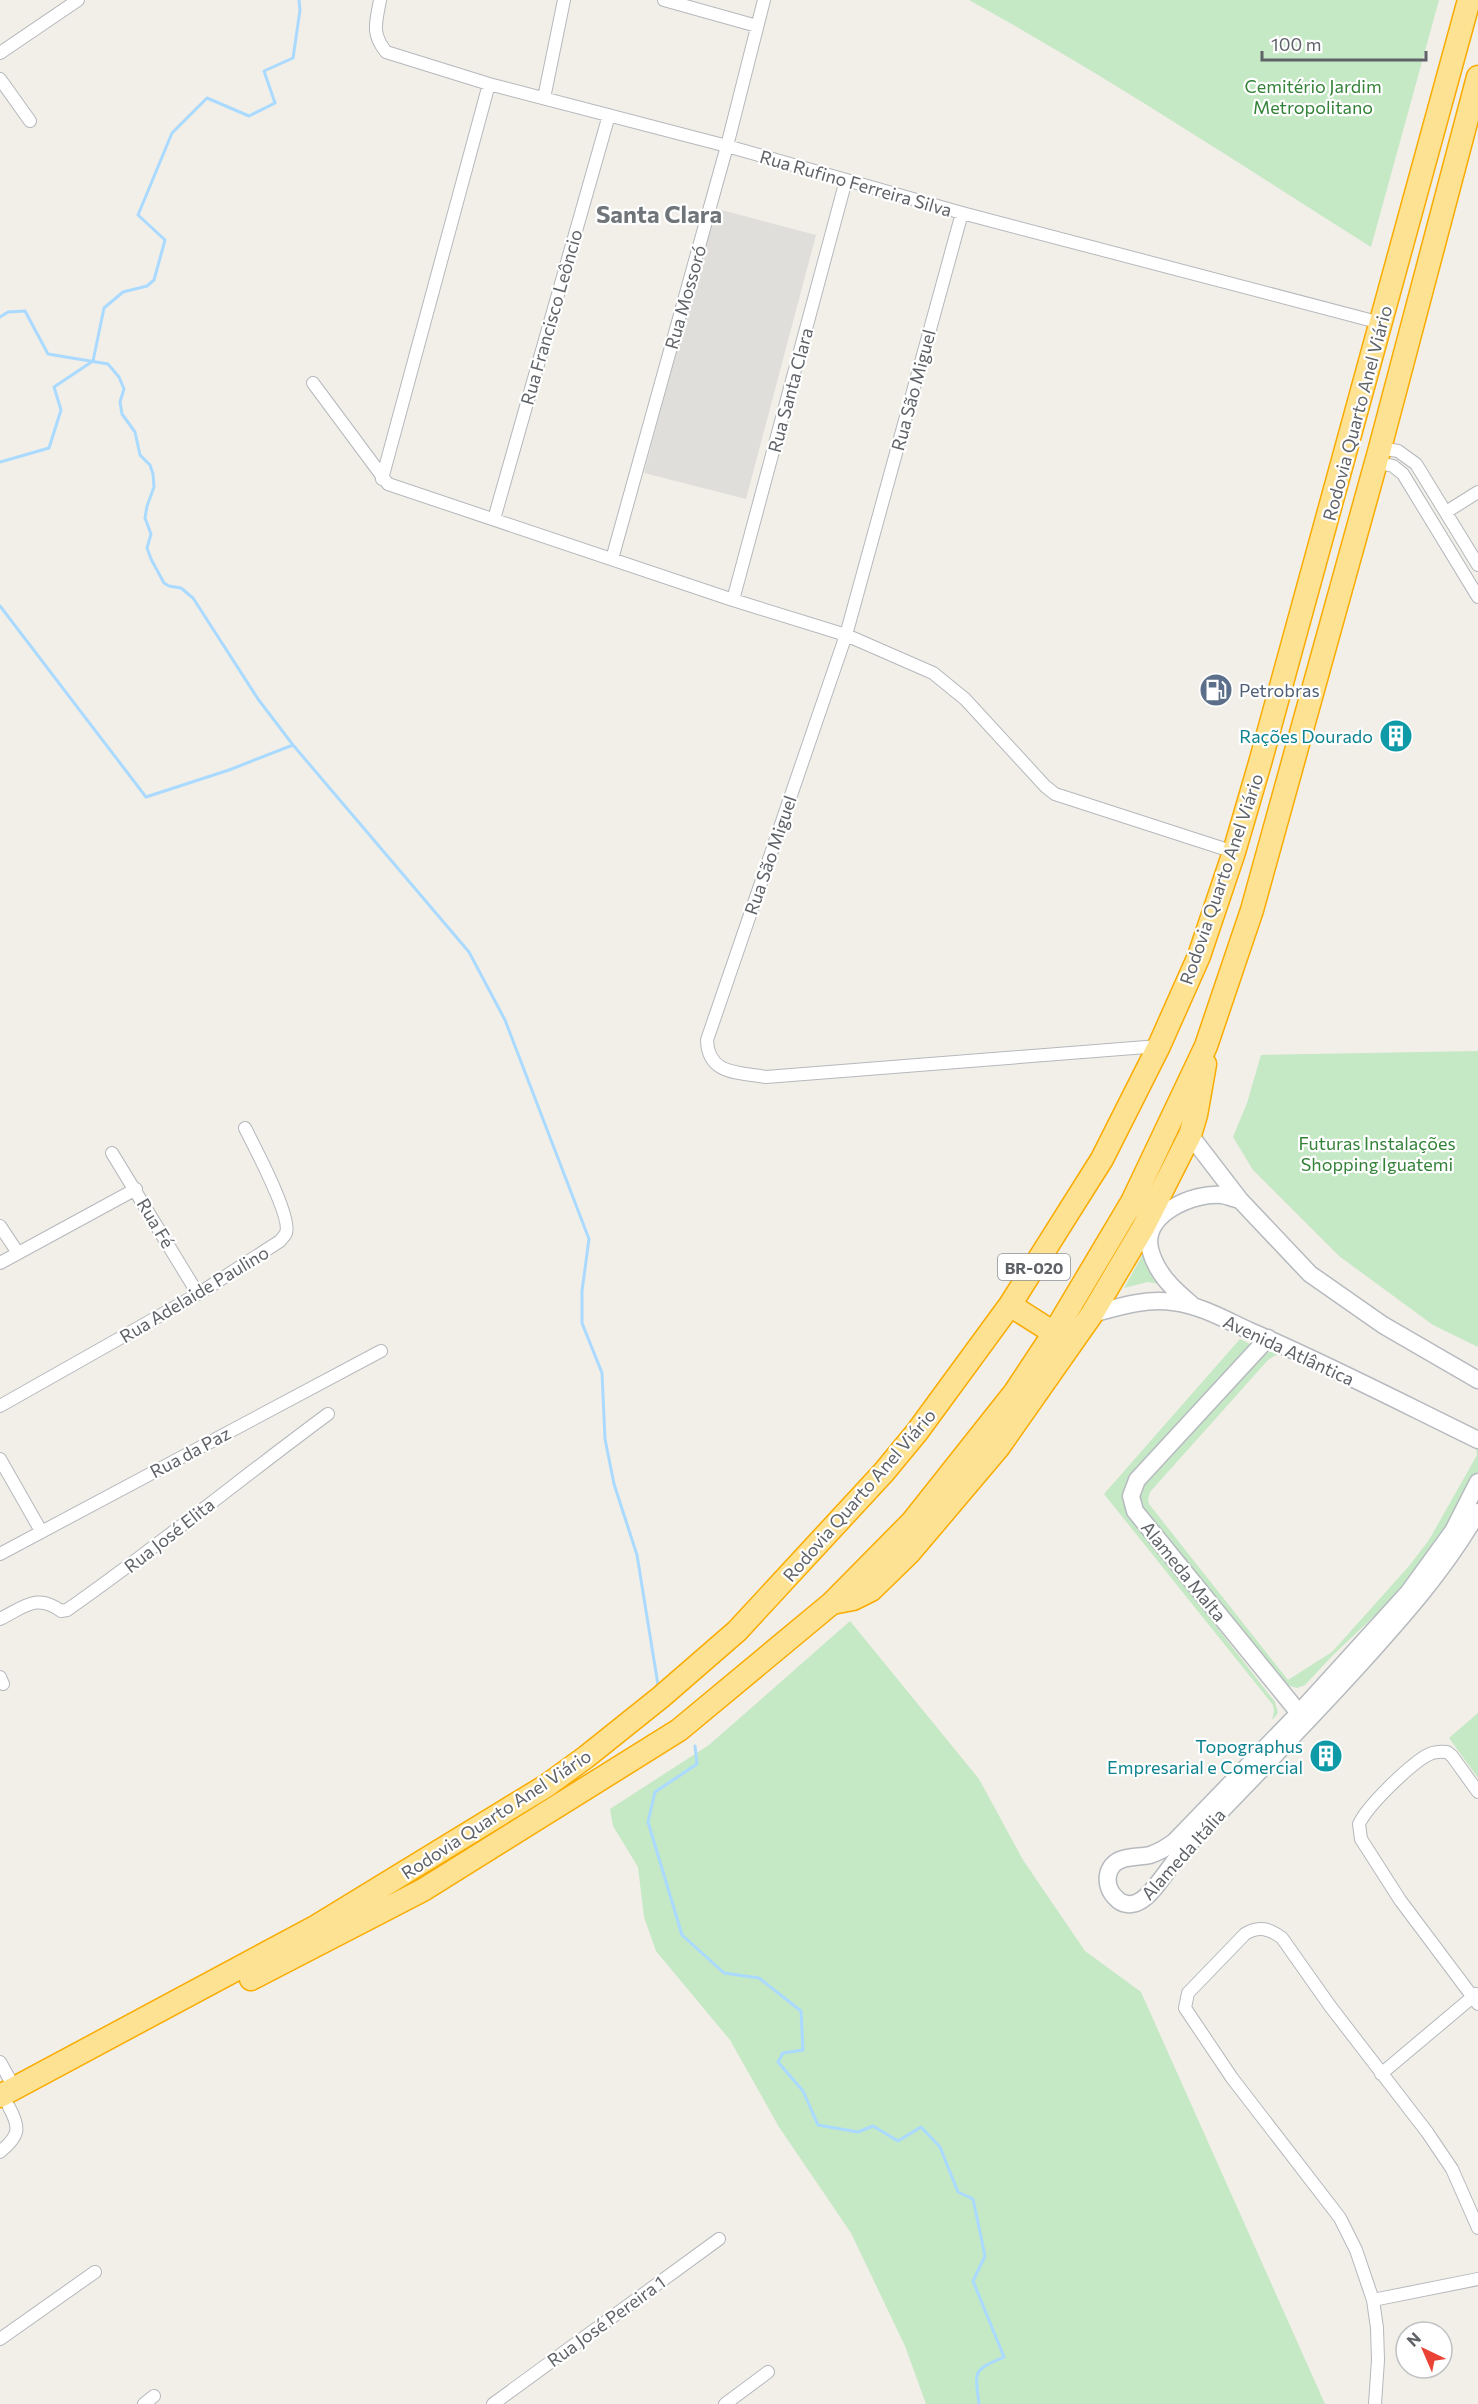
<svg xmlns="http://www.w3.org/2000/svg" width="1478" height="2404" font-family="Commissioner,sans-serif">
	<style>
		.industrial { fill: #e0deda }
		.green { fill: #c5e8c5; fill-rule: evenodd }
		.lines { fill: none; stroke-linecap: round; stroke-linejoin: round }
		.stream { stroke: #aadaff; stroke-width: 3 }
		.street-casing { stroke: #b5b8bc; stroke-width: 14 }
		.secondary-casing { stroke: #b6babf; stroke-width: 19 }
		.highway-casing { stroke: #f9ab00; stroke-width: 25 }
		.street { stroke: #fff; stroke-width: 12 }
		.secondary { stroke: #fff; stroke-width: 16 }
		.highway { stroke: #fde293; stroke-width: 22 }
		.labels { text-anchor: middle; dominant-baseline: central; stroke-width: 4.5; stroke-linejoin: round; paint-order: stroke }
		.shield { fill: #fff; stroke: #8f9295; stroke-width: 1.5 }
		.shield-label { font-size: 16px; font-weight: bold; fill: #5f6368 }
		.park-label { font-size: 18px; fill: #348238; stroke: #fff }
		.street-label { font-size: 18px; fill: #5f6368; stroke: #fff }
		.service-label { font-size: 18px; fill: #4e5e75; stroke: #fff; text-anchor: start }
		.culture-label { font-size: 18px; fill: #0d838f; stroke: #fff; text-anchor: end }
		.district-label { font-size: 24px; font-weight: bold; fill: #70757a; stroke: #fff }
	</style>
	<rect width="100%" height="100%" fill="#f1efe8"/>
	<path class="industrial" d="M714 208 816 235 746 499 644 473Z"/>
	<path class="green" d="M969 0H1439L1371 247C1238 163 1107 76 969 0Z
		M1478 1051V1347L1433 1325 1339 1256 1253 1170 1233 1137 1247 1103 1261 1055Z
		M1147 1247 1160 1284 1148 1282 1124 1288Z
		M1240 1339 1250 1344V1349L1133 1476C1123 1491 1121 1498 1129 1514L1275 1702 1278 1713 1272 1720 1274 1712 1273 1705 1104 1494Z
		M1274 1350 1478 1442V1471L1460 1509 1420 1573 1334 1654 1305 1685 1297 1688 1287 1685 1142 1508 1140 1499 1144 1485 1260 1356ZM1281 1354 1471 1445 1476 1448 1477 1455 1429 1540 1409 1566 1332 1652 1288 1680 1149 1504 1148 1499 1150 1492 1268 1360 1274 1356Z
		M850 1621 979 1779 1023 1860 1085 1951 1141 1992 1325 2404H926L905 2346 851 2233 779 2127 730 2040 656 1951 644 1917 638 1867 613 1826 610 1809 709 1745Z
		M1478 1713V1778L1449 1738Z"/>
	<g class="lines">
		<path class="stream" d="M0 317 8 312 25 311 48 354 108 364 119 377 124 389 120 402 122 414 135 432 140 455 150 465 153 474 154 487 147 506 145 518 151 534 147 548 151 559 164 583 169 586 181 588 193 598 258 699 293 745 469 952 505 1020 589 1239 582 1291V1323L602 1373 605 1439 614 1484 637 1555 658 1685
			M0 462 49 448 61 410 54 387 93 361 104 308 123 292 147 286 154 280 165 240 138 215 172 133 207 98 249 116 275 103 264 71 293 58 300 10 299 0
			M0 606 146 797 229 770 293 745
			M695 1746 697 1764 655 1792 648 1822 682 1935 724 1973 759 1978 801 2011 803 2050 783 2053 778 2062 803 2091 818 2125 858 2132 873 2126 898 2141 921 2127 940 2147 958 2192 973 2199 985 2256 973 2281 1004 2357C972 2371 975 2370 979 2404"/>
		<g class="street-casing">
			<path id="street" d="M380 0C376 23 371 33 386 52L489 84 727 146 962 213 1381 323
				M664 0 757 26
				M0 53 78 0
				M0 79 30 121
				M544 98 564 0
				M962 213 846 635 707 1040C708 1075 738 1072 766 1077L1159 1046
				M313 383 388 484 733 600 846 635 933 673 965 699 1045 786 1055 794 1234 852
				M1380 448 1398 451 1416 464 1478 565
				M1375 462 1393 466 1403 474 1478 597
				M382 479 489 84
				M1446 512 1478 492
				M494 519 609 115
				M612 559 727 146 764 0
				M733 600 846 180
				M112 1153 198 1294
				M0 1226 18 1253
				M0 1263 136 1189
				M0 1406 198 1294 280 1241C282 1238 285 1236 286 1233 292 1217 254 1146 245 1128
				M0 1459 41 1531
				M0 1554 381 1351
				M0 1619C24 1607 37 1593 61 1611L67 1610C156 1548 240 1479 328 1414
				M0 1677 3 1684
				M1478 1792 1452 1756 1447 1752C1439 1751 1431 1752 1424 1757 1406 1769 1368 1805 1359 1824L1361 1839 1400 1900 1478 2004
				M0 2062 15 2089
				M1381 2074 1476 1994
				M0 2152C19 2136 21 2129 9 2107
				M1373 2300 1478 2279
				M0 2339 95 2272
				M144 2404 154 2396
				M493 2404 719 2239
				M725 2404 768 2372
				M1375 2404 1378 2360 1377 2328 1373 2300 1356 2250 1340 2218 1232 2078 1185 2008 1188 1993 1245 1934C1259 1925 1270 1929 1282 1938L1330 2006 1427 2132 1452 2169 1478 2228"/>
		</g>
		<g class="secondary-casing">
			<path id="secondary" d="M1190 1135 1240 1200 1310 1274 1383 1325 1478 1380
				M1191 1304C1173 1289 1156 1273 1150 1249 1142 1214 1194 1192 1222 1195 1228 1196 1234 1199 1240 1200
				M1092 1314C1118 1307 1145 1298 1173 1302 1200 1305 1226 1320 1250 1331 1327 1364 1402 1403 1478 1440
				M1268 1338 1137 1480 1131 1496 1135 1511 1299 1713 1308 1720
				M1478 1482 1453 1531 1408 1593 1299 1713 1174 1842C1166 1848 1159 1852 1150 1855 1141 1857 1132 1856 1123 1859 1105 1864 1103 1886 1116 1898 1122 1905 1132 1906 1140 1901 1155 1893 1173 1860 1187 1846 1246 1785 1305 1725 1362 1662 1405 1614 1446 1568 1478 1512"/>
		</g>
		<g class="highway-casing">
			<path id="highway" d="M1010 1305 1054 1333
				M832 1603 853 1599 871 1590 910 1552 998 1448 1092 1314 1143 1228 1190 1135 1196 1115 1205 1064
				M251 1979 423 1890 679 1730 832 1603 912 1522 1015 1392 1054 1333 1132 1202 1206 1046 1252 910 1380 448 1478 77
				M0 2096 317 1926 546 1786 586 1757 661 1697 737 1631 884 1472 917 1432 1010 1305 1102 1159 1159 1046 1199 956 1234 852 1260 763 1469 0"/>
		</g>
		<use href="#street" class="street"/>
		<use href="#secondary" class="secondary"/>
		<use href="#highway" class="highway"/>
	</g>
	<defs>
		<g id="fuel-disc" transform="scale(1.725)"><circle r="9.5" fill="#5c6f8a" stroke="#fff"/><path d="M-5.5-6h7V0h2V4h1.3V-2.5L3-4.5l.8-.8L6-3V5H2.5V1h-1V6h-7ZM-4.2-4.7v3.2H.2V-4.7Z" fill="#fff"/></g>
		<g id="building-disc" transform="scale(1.725)"><circle r="9.5" fill="#0f9aa8" stroke="#fff"/><path d="M-4-6H4V6H1V3H-1V6H-4ZM-2.5-4.3h1.7v1.8h-1.7ZM.8-4.3h1.7v1.8H.8ZM-2.5-1h1.7V.8h-1.7ZM.8-1h1.7V.8H.8Z" fill="#fff"/></g>
	</defs>
	<g fill-rule="evenodd">
		<use href="#fuel-disc" x="1216" y="690"/>
		<use href="#building-disc" x="1396" y="736"/>
		<use href="#building-disc" x="1326" y="1756"/>
	</g>
	<g class="labels">
		<rect class="shield" x="998" y="1254" width="72" height="26" rx="4.5"/>
		<g class="shield-label">
			<text x="1034" y="1267">BR-020</text>
		</g>
		<g class="park-label">
			<text x="1313" y="86">Cemitério Jardim<tspan x="1313" dy="21">Metropolitano</tspan></text>
			<text x="1377" y="1143">Futuras Instalações<tspan x="1377" dy="21">Shopping Iguatemi</tspan></text>
		</g>
		<g class="street-label">
			<text transform="translate(856 183) rotate(16)">Rua Rufino Ferreira Silva</text>
			<text transform="translate(685 297) rotate(-74)">Rua Mossoró</text>
			<text transform="translate(551 317) rotate(-74)">Rua Francisco Leôncio</text>
			<text transform="translate(790 390) rotate(-75)">Rua Santa Clara</text>
			<text transform="translate(913 390) rotate(-75)">Rua São Miguel</text>
			<text transform="translate(1357 413) rotate(-75)">Rodovia Quarto Anel Viário</text>
			<text transform="translate(770 855) rotate(-71)">Rua São Miguel</text>
			<text transform="translate(1221 879) rotate(-71)">Rodovia Quarto Anel Viário</text>
			<text transform="translate(156 1223) rotate(59)">Rua Fé</text>
			<text transform="translate(194 1294) rotate(-31)">Rua Adelaide Paulino</text>
			<text transform="translate(1289 1350) rotate(25)">Avenida Atlântica</text>
			<text transform="translate(190 1452) rotate(-28)">Rua da Paz</text>
			<text transform="translate(859 1495) rotate(-49)">Rodovia Quarto Anel Viário</text>
			<text transform="translate(169 1535) rotate(-38)">Rua José Elita</text>
			<text transform="translate(1184 1571) rotate(51)">Alameda Malta</text>
			<text transform="translate(496 1814) rotate(-33)">Rodovia Quarto Anel Viário</text>
			<text transform="translate(1183 1854) rotate(-48)">Alameda Itália</text>
			<text transform="translate(606 2321) rotate(-36)">Rua José Pereira 1</text>
		</g>
		<g class="service-label">
			<text x="1239" y="690">Petrobras</text>
		</g>
		<g class="culture-label">
			<text x="1373" y="736">Rações Dourado</text>
			<text x="1303" y="1746">Topographus<tspan x="1303" dy="21">Empresarial e Comercial</tspan></text>
		</g>
		<g class="district-label">
			<text x="659" y="213">Santa Clara</text>
		</g>
	</g>
	<g transform="translate(1424 2350) rotate(316)"><circle r="28" fill="#ffffff" stroke="#bfc1c3" stroke-width="1.5"/>
	<path d="M0-4.5L10 22L0 15L-10 22Z" fill="#ea4335"/>
	<text y="-9" font-size="16" font-weight="bold" text-anchor="middle" fill="#5f6368">N</text>
	</g>
	<path d="M1262 51v9h164v-9" fill="none" stroke="#5f6368" stroke-width="3"/>
	<text x="1271" y="51" font-size="18" fill="#5f6368" stroke="#ffffff" stroke-width="4.5" paint-order="stroke">100 m</text>
</svg>
